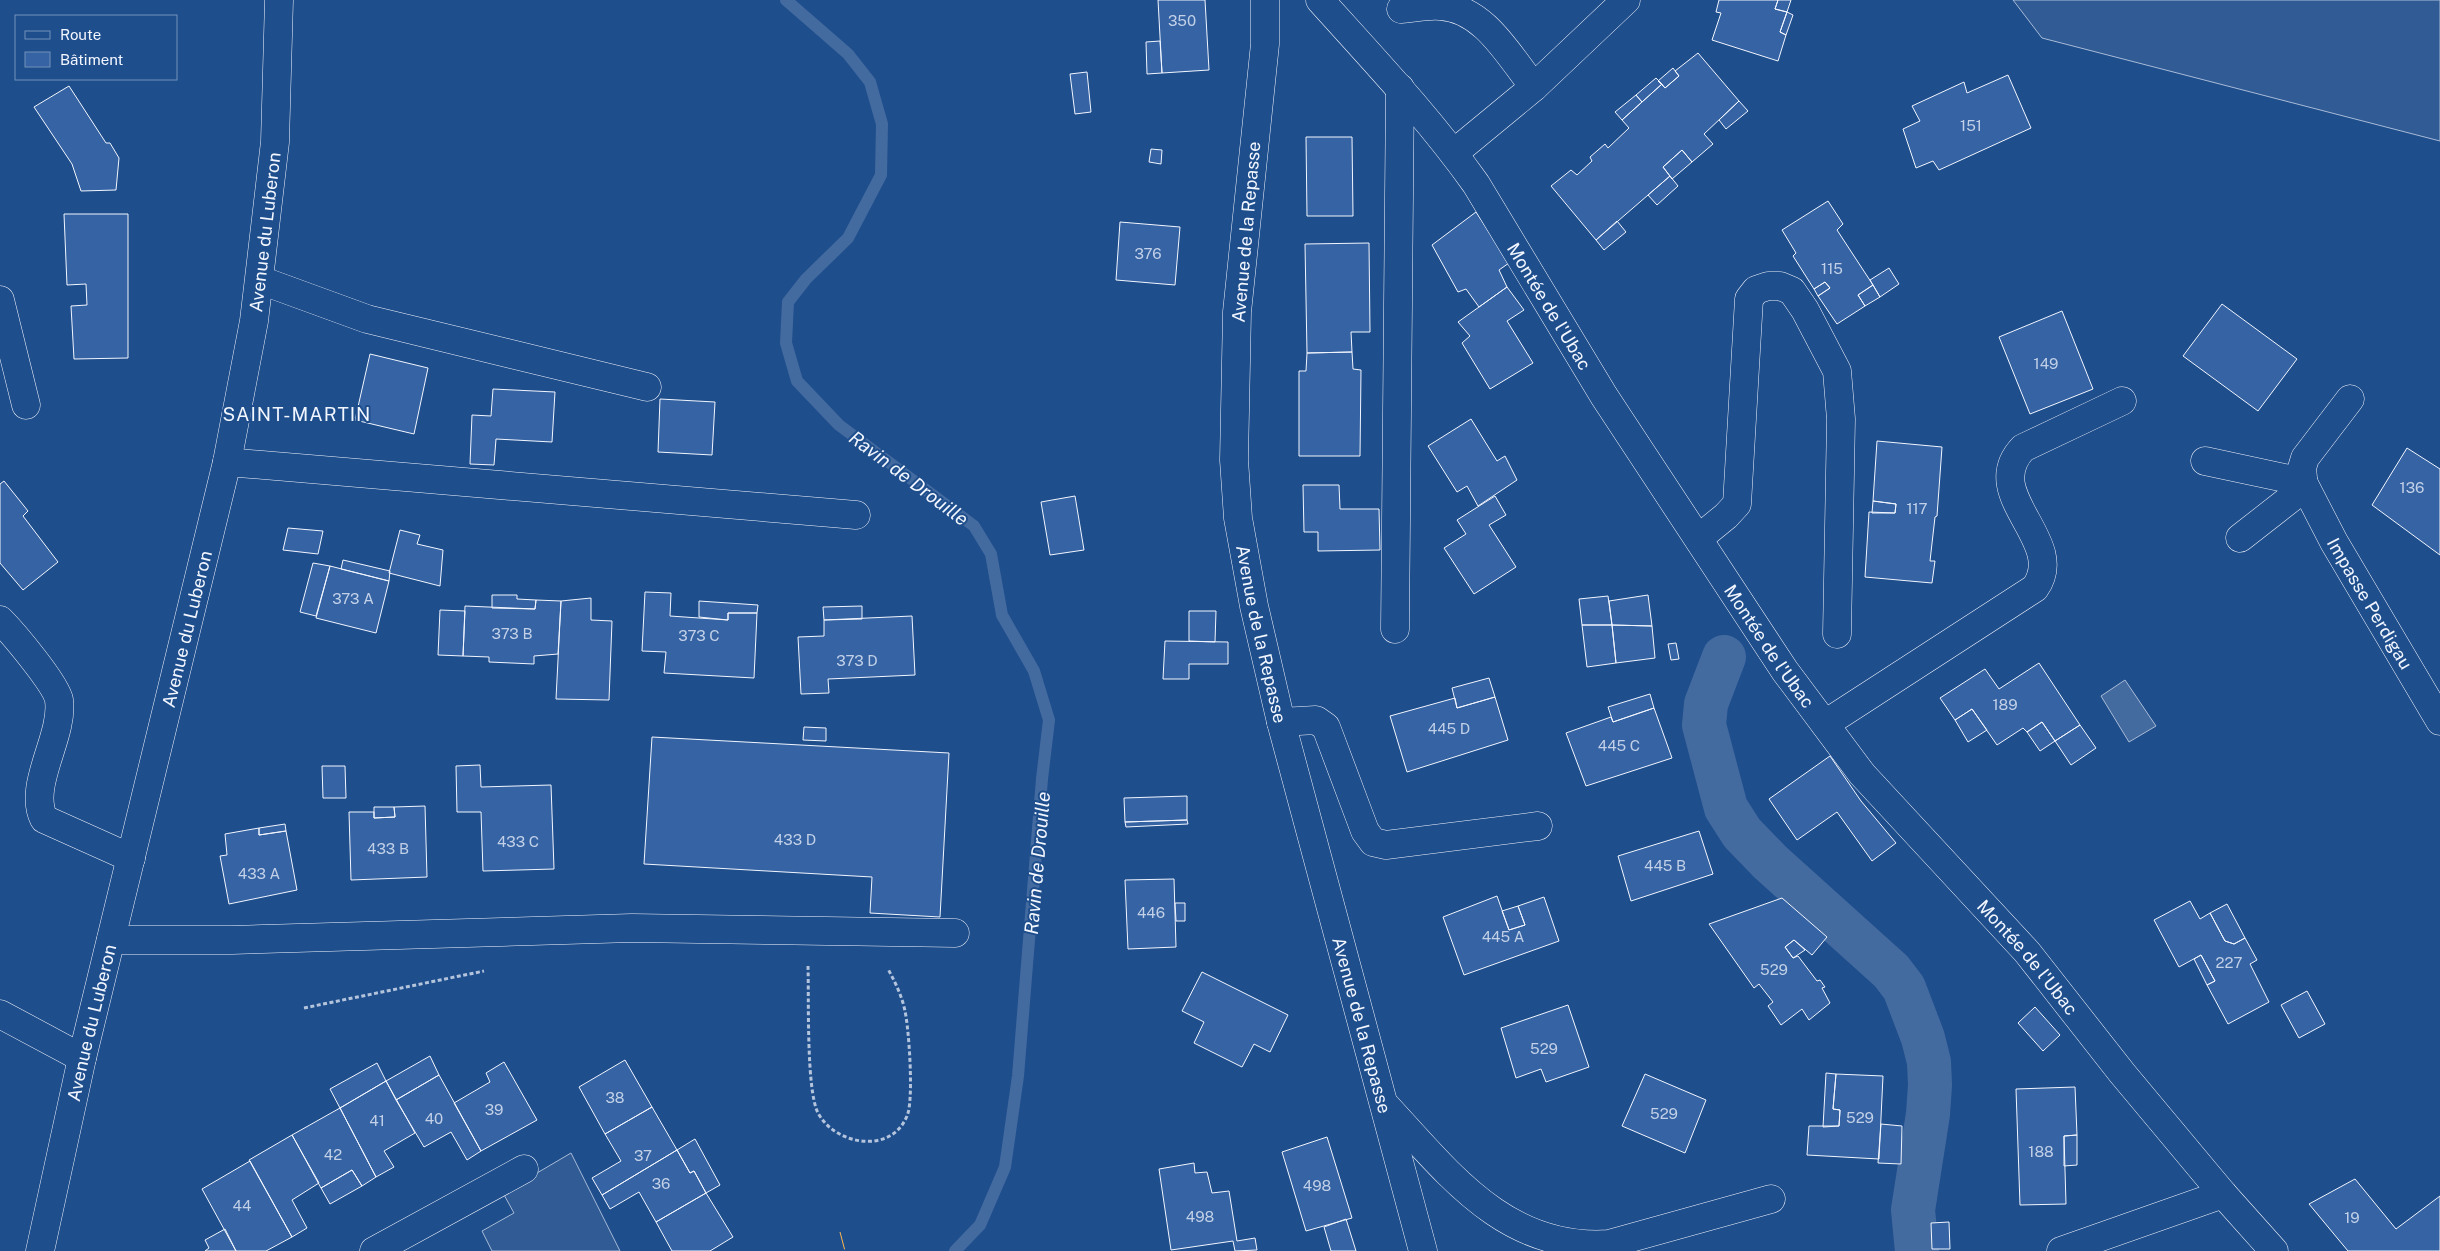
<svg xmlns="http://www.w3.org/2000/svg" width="2440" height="1251" font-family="'Public Sans',sans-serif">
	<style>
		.built { fill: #305b95; stroke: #a8bbd7 }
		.water { fill: #446ba0; stroke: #a8bbd7 }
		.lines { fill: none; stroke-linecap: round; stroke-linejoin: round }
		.stream { stroke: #446ba0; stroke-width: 12 }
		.canal { stroke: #446ba0; stroke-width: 44 }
		.building { fill: #3563a3; stroke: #f2f6ff }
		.minor-casing { stroke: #f2f6ff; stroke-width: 29 }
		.major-casing { stroke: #f2f6ff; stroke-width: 29 }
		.path { stroke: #b3c4dc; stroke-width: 3; stroke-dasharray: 4 2.5; stroke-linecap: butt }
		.minor { stroke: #1f4e8c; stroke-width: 28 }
		.major { stroke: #1f4e8c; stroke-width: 28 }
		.power { stroke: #ffb74d; stroke-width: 1; stroke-dasharray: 18 4 2.5 4; stroke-linecap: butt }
		.labels { text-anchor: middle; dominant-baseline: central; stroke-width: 4; stroke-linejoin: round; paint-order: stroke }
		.number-label { font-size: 15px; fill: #c3d1e8 }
		.street-label { font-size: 18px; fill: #f2f6ff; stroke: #1f4e8c }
		.neighbourhood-label { font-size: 19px; letter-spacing: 1px; fill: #f2f6ff; stroke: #1f4e8c }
		.water-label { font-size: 19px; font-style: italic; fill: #f2f6ff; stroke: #1f4e8c }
	</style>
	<rect width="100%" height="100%" fill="#1f4e8c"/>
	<path class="built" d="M2013 0H2440V141L2042 38Z
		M571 1153 620 1251H492L482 1231 514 1213 503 1193Z"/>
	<path class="water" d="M2125 680 2156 726 2129 742 2101 696Z"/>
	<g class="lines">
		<path class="stream" d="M786 0 848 54 870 82 882 124 881 175 848 238 806 279 788 302 786 343 797 381 839 425 974 526 991 554 1002 615 1034 671 1049 720 1042 779 1018 1076 1005 1167 980 1225 955 1251"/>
		<path class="canal" d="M1724 657 1706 704 1704 725 1726 808 1742 833 1770 862 1891 971 1904 988 1923 1038 1929 1062 1930 1085 1928 1114 1913 1210 1917 1251"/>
	</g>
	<path class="building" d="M1158 0H1205L1209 70 1162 73Z
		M1719 0H1778L1775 9 1787 12 1780 32 1786 35 1778 61 1712 40 1721 13 1716 12Z
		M1778 0H1791L1787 12 1775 9Z
		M1787 12 1793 15 1786 35 1780 32Z
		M1160 41 1162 73 1147 74 1146 42Z
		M1698 53 1739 101 1704 134 1713 144 1692 162 1682 150 1663 167 1670 176 1596 240 1551 186 1571 170 1577 175 1592 161 1590 157 1605 144 1608 148 1629 128 1622 120 1662 84 1665 88 1679 76 1675 71Z
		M1673 68 1679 76 1665 88 1658 81Z
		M1087 72 1091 112 1075 114 1070 74Z
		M2008 75 2031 128 1939 170 1933 161 1916 168 1903 129 1920 121 1912 106 1964 82 1967 93Z
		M1656 78 1662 84 1642 102 1636 95Z
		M69 86 106 143H110L119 158 116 190 81 191 72 164 34 107Z
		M1636 95 1642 102 1622 120 1615 112Z
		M1739 101 1748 111 1726 129 1719 120Z
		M1306 137H1352L1353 216H1307Z
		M1151 149 1162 150 1161 164 1149 162Z
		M1682 150 1692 162 1672 179 1663 167Z
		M1670 176 1678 186 1657 205 1648 195Z
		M1828 201 1843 224 1837 230 1873 285 1858 295 1865 306 1837 324 1818 296 1830 288 1825 282 1814 289 1793 256 1796 253 1782 230Z
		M1476 212 1509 263 1499 270 1507 287 1479 307 1466 289 1458 292 1432 245Z
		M64 214H128V358L74 359 71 306 87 305 86 284 67 285Z
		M1617 221 1626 232 1604 250 1596 240Z
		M1120 222 1180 227 1175 285 1116 280Z
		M1369 243 1370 332H1351L1352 352 1307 353 1305 244Z
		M1889 268 1899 284 1880 297 1870 280Z
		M1825 282 1830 288 1818 296 1814 289Z
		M1873 285 1880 297 1865 306 1858 295Z
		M1507 287 1524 310 1507 321 1533 363 1490 389 1462 343 1470 336 1458 322Z
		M2222 304 2297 359 2258 411 2183 356Z
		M2062 311 2093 389 2030 414 1999 337Z
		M1352 352 1353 369 1361 370 1360 456H1299V371H1306L1307 353Z
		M370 354 428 368 414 434 355 420Z
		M493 389 555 392 552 442 496 439 494 465 470 464 472 415 491 416Z
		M660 399 715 402 712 455 658 452Z
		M1471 419 1497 461 1505 456 1517 480 1478 506 1467 486 1457 492 1428 446Z
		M1877 441 1942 447 1937 516 1935 517 1930 561H1935L1932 583 1865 577 1869 512 1895 513 1896 504 1873 501Z
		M2407 448 2440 469V555L2372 505Z
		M4 481 28 511 23 516 58 562 23 590 0 563V484Z
		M1303 485H1339L1340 509H1379L1380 550 1318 551V532H1304Z
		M1075 496 1084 550 1050 555 1041 502Z
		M1495 496 1506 515 1489 525 1516 567 1474 594 1444 548 1466 534 1457 520Z
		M1873 501 1896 504 1895 513H1872Z
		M288 528 323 531 318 554 283 550Z
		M400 530 420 535 417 544 443 550 440 586 389 573Z
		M343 560 390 571 389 581 341 569Z
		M313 563 330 566 316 616 300 612Z
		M330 566 389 581 376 633 316 618Z
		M645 592 671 593 670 616 728 620V613H757L754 678 664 673 666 652 642 651Z
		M492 595H517V599L536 600 535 609 492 608Z
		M1648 595 1652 626 1612 625 1609 601Z
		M1608 596 1612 625H1582L1579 599Z
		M591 598V620L612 621 609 700 556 699 561 601Z
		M536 600 561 601 558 654 534 656V664L489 662V657L463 656 465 606 535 609Z
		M699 601 758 605 757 613H728V620L699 617Z
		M862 606V619L824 620 823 607Z
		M440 610 465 611 463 656 438 655Z
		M1189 611H1216L1215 642 1189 641Z
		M912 616 915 675 828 679 829 693 801 694 798 637 824 636V620Z
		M1582 625H1612L1616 663 1587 667Z
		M1612 625 1652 626 1655 658 1616 663Z
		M1165 641 1228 642V664H1189V679H1163Z
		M1676 643 1679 659 1671 660 1668 644Z
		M2039 663 2080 725 2055 741 2042 722 2027 732 2023 728 1997 745 1972 709 1955 720 1940 698 1985 669 1999 689Z
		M1489 678 1495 697 1457 708 1452 688Z
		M1650 694 1654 708 1613 722 1608 707Z
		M1495 697 1508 740 1407 772 1390 716 1455 698 1457 708Z
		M1654 708 1672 758 1586 786 1566 733 1611 717 1613 722Z
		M1972 709 1987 730 1968 742 1955 720Z
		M2042 722 2055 741 2040 751 2027 732Z
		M2080 725 2096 748 2071 765 2055 741Z
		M804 727 826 728V741L803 740Z
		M652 737 949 753 940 917 870 913 872 877 644 864Z
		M1830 756 1861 801 1896 843 1872 861 1837 812 1797 840 1769 799Z
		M480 765 481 787 551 785 554 869 483 871 481 812H457L456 766Z
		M322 766H345L346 798H323Z
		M1187 796V820L1125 822 1124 798Z
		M425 806 427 877 351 880 349 812H374V818L395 817 394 807Z
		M374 807H394L395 817 374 818Z
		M1187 820 1188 824 1126 827 1125 822Z
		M285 824 286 831 259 835V828Z
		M259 828V835L286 831 297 890 229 904 220 856 227 855 225 834Z
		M1699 831 1713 874 1631 901 1618 856Z
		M1174 879 1176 947 1128 949 1125 880Z
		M1497 896 1509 930 1525 925 1518 906 1544 897 1559 941 1464 975 1443 917Z
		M1782 898 1827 937 1812 955 1794 940 1785 947 1793 958 1798 956 1817 981 1820 980 1825 987 1822 988 1830 1003 1809 1020 1802 1009 1781 1025 1768 1006 1773 1002 1759 984 1754 988 1709 924Z
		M2190 901 2200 919 2210 913 2225 941 2234 944 2245 938 2257 960 2250 964 2269 1002 2228 1024 2207 985 2215 981 2201 955 2179 967 2154 920Z
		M1175 903H1185V921H1176Z
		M2227 904 2245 938 2234 944 2225 941 2210 913Z
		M1518 906 1525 925 1509 930 1502 911Z
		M1794 940 1805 950 1793 958 1785 947Z
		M2201 955 2215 981 2207 985 2194 959Z
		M1202 972 1288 1015 1270 1052 1254 1044 1242 1067 1194 1043 1204 1022 1182 1011Z
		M2307 991 2325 1024 2299 1038 2281 1005Z
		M1568 1005 1589 1067 1546 1082 1541 1069 1516 1078 1501 1028Z
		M2035 1007 2060 1035 2043 1051 2018 1023Z
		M430 1056 439 1075 396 1100 386 1081Z
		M625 1060 652 1107 605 1134 579 1087Z
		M504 1062 537 1120 481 1151 454 1103 490 1082 486 1073Z
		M377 1063 386 1081 340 1108 330 1089Z
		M1826 1073 1836 1074 1833 1109 1840 1110 1839 1126 1823 1127Z
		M1645 1074 1706 1100 1685 1153 1622 1126Z
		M1836 1074 1883 1076 1879 1159 1807 1155 1809 1126H1839L1840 1110 1833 1109Z
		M439 1075 481 1151 467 1160 451 1132 424 1147 396 1100Z
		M386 1081 415 1133 384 1151 394 1167 376 1177 340 1108Z
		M2075 1087 2077 1135 2064 1136 2066 1204 2020 1205 2016 1089Z
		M652 1107 677 1150 602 1195 592 1178 621 1161 605 1134Z
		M340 1108 376 1177 362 1186 352 1170 321 1188 292 1135Z
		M1881 1124 1902 1126 1901 1164 1878 1163Z
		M292 1135 319 1183 292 1200 307 1228 292 1237 249 1160Z
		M2077 1135V1165L2064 1166V1136Z
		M1327 1137 1352 1218 1306 1231 1282 1152Z
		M695 1139 720 1185 706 1193 694 1171 690 1173 677 1150Z
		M677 1150 690 1173 694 1171 706 1193 656 1222 639 1192 610 1209 602 1195Z
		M250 1161 292 1237 266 1251H236L202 1189Z
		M1194 1163 1195 1173 1207 1172 1212 1193 1229 1191 1237 1241 1255 1238 1257 1250 1235 1251 1233 1241 1171 1250 1159 1169Z
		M352 1170 362 1186 330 1204 321 1188Z
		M2355 1179 2396 1229 2440 1196V1251H2348L2309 1204Z
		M706 1193 733 1237 710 1251H672L656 1222Z
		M1346 1219 1356 1251H1331L1324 1227Z
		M1949 1222 1950 1249H1932L1931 1223Z
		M225 1229 236 1251H205L209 1248 205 1240Z"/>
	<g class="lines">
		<g class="minor-casing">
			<g id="minor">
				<path id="s1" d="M1265 0V44L1237 312 1234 460 1238 518 1254 606 1281 722 1423 1251"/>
				<path id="s2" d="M1320 0C1374 60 1429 118 1476 184L1604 396 1785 671 1862 774 2027 952 2122 1073 2223 1194 2274 1251"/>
				<path d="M1401 9C1414 8 1427 5 1440 6 1484 8 1509 56 1534 87"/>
				<path d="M1454 153 1534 87 1626 0"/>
				<path d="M260 280 367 319 647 387"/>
				<path d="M0 300 26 405"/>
				<path id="s3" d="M2205 461 2303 482 2334 542 2440 721"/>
				<path d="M227 462 856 515"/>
				<path d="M1699 538 1726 516 1737 504 1749 299 1756 290 1768 286H1780L1792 291 1805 310 1837 371 1841 419 1837 634"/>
				<path d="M2240 538 2304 488 2302 468 2305 458 2350 399"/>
				<path d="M0 620C13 633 56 684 59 700 64 737 27 785 44 819L131 858"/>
				<path d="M1395 629 1400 88"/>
				<path d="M1281 722 1316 720 1326 727 1365 831 1373 842 1386 845 1538 826"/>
				<path d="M1825 724 2035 588C2069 541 1978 495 2023 448L2122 401"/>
				<path d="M111 940H232L632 928 955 933"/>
				<path d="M0 1014 82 1058"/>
				<path d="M1387 1107C1449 1174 1506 1251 1609 1244L1771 1199"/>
				<path d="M374 1251 524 1169"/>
				<path d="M2061 1251 2223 1194"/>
			</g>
		</g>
		<g class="major-casing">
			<g id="major">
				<path id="s4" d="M40 1251 82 1058 227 462 254 321 275 142 279 0"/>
			</g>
		</g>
		<path class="path" d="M808 966C809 997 806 1089 818 1113 835 1145 891 1155 907 1116 914 1101 909 1029 905 1011 902 996 895 982 888 969
			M304 1008 484 971"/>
		<use href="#minor" class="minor"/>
		<use href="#major" class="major"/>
		<path class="power" d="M840 1232 845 1251"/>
	</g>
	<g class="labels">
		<g class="number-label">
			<text x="1182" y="20">350</text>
			<text x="1971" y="125">151</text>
			<text x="1148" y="253">376</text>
			<text x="1832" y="268">115</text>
			<text x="2046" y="363">149</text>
			<text x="2412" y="487">136</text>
			<text x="1917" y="508">117</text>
			<text x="353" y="598">373 A</text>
			<text x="512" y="633">373 B</text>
			<text x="699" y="635">373 C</text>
			<text x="857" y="660">373 D</text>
			<text x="2005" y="704">189</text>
			<text x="1449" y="728">445 D</text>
			<text x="1619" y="745">445 C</text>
			<text x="795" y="839">433 D</text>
			<text x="518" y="841">433 C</text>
			<text x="388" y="848">433 B</text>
			<text x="1665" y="865">445 B</text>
			<text x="259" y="873">433 A</text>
			<text x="1151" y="912">446</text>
			<text x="1503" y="936">445 A</text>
			<text x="2229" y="962">227</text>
			<text x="1774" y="969">529</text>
			<text x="1544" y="1048">529</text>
			<text x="615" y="1097">38</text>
			<text x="494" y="1109">39</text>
			<text x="1664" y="1113">529</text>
			<text x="1860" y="1117">529</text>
			<text x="434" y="1118">40</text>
			<text x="377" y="1120">41</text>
			<text x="2041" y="1151">188</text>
			<text x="333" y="1154">42</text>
			<text x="643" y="1155">37</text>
			<text x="661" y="1183">36</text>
			<text x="1317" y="1185">498</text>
			<text x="242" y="1205">44</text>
			<text x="1200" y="1216">498</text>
			<text x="2352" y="1217">19</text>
		</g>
		<g class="street-label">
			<text transform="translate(1246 232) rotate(-85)">Avenue de la Repasse</text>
			<text stroke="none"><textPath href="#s4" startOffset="1044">Avenue du Luberon</textPath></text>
			<text stroke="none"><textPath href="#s2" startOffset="384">Montée de l'Ubac</textPath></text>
			<text stroke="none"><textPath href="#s3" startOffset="239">Impasse Perdigau</textPath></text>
			<text stroke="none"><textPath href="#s4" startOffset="639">Avenue du Luberon</textPath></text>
			<text stroke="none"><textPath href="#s1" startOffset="638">Avenue de la Repasse</textPath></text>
			<text stroke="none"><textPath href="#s2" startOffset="789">Montée de l'Ubac</textPath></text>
			<text stroke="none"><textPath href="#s2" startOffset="1194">Montée de l'Ubac</textPath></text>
			<text stroke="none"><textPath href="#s4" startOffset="234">Avenue du Luberon</textPath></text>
			<text stroke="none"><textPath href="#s1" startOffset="1042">Avenue de la Repasse</textPath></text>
		</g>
		<g class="neighbourhood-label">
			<text x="297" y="414">SAINT-MARTIN</text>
		</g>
		<g class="water-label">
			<text transform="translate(909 478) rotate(37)">Ravin de Drouille</text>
			<text transform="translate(1037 863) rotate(-85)">Ravin de Drouille</text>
		</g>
	</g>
	<rect x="15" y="15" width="162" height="65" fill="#1f4e8c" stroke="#7391ba"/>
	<rect x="25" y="31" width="25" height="8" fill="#1f4e8c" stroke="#7391ba"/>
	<text x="60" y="40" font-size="15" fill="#f2f6ff">Route</text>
	<rect x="25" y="52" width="25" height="15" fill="#3563a3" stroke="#7391ba"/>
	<text x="60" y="65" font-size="15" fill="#f2f6ff">Bâtiment</text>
</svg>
